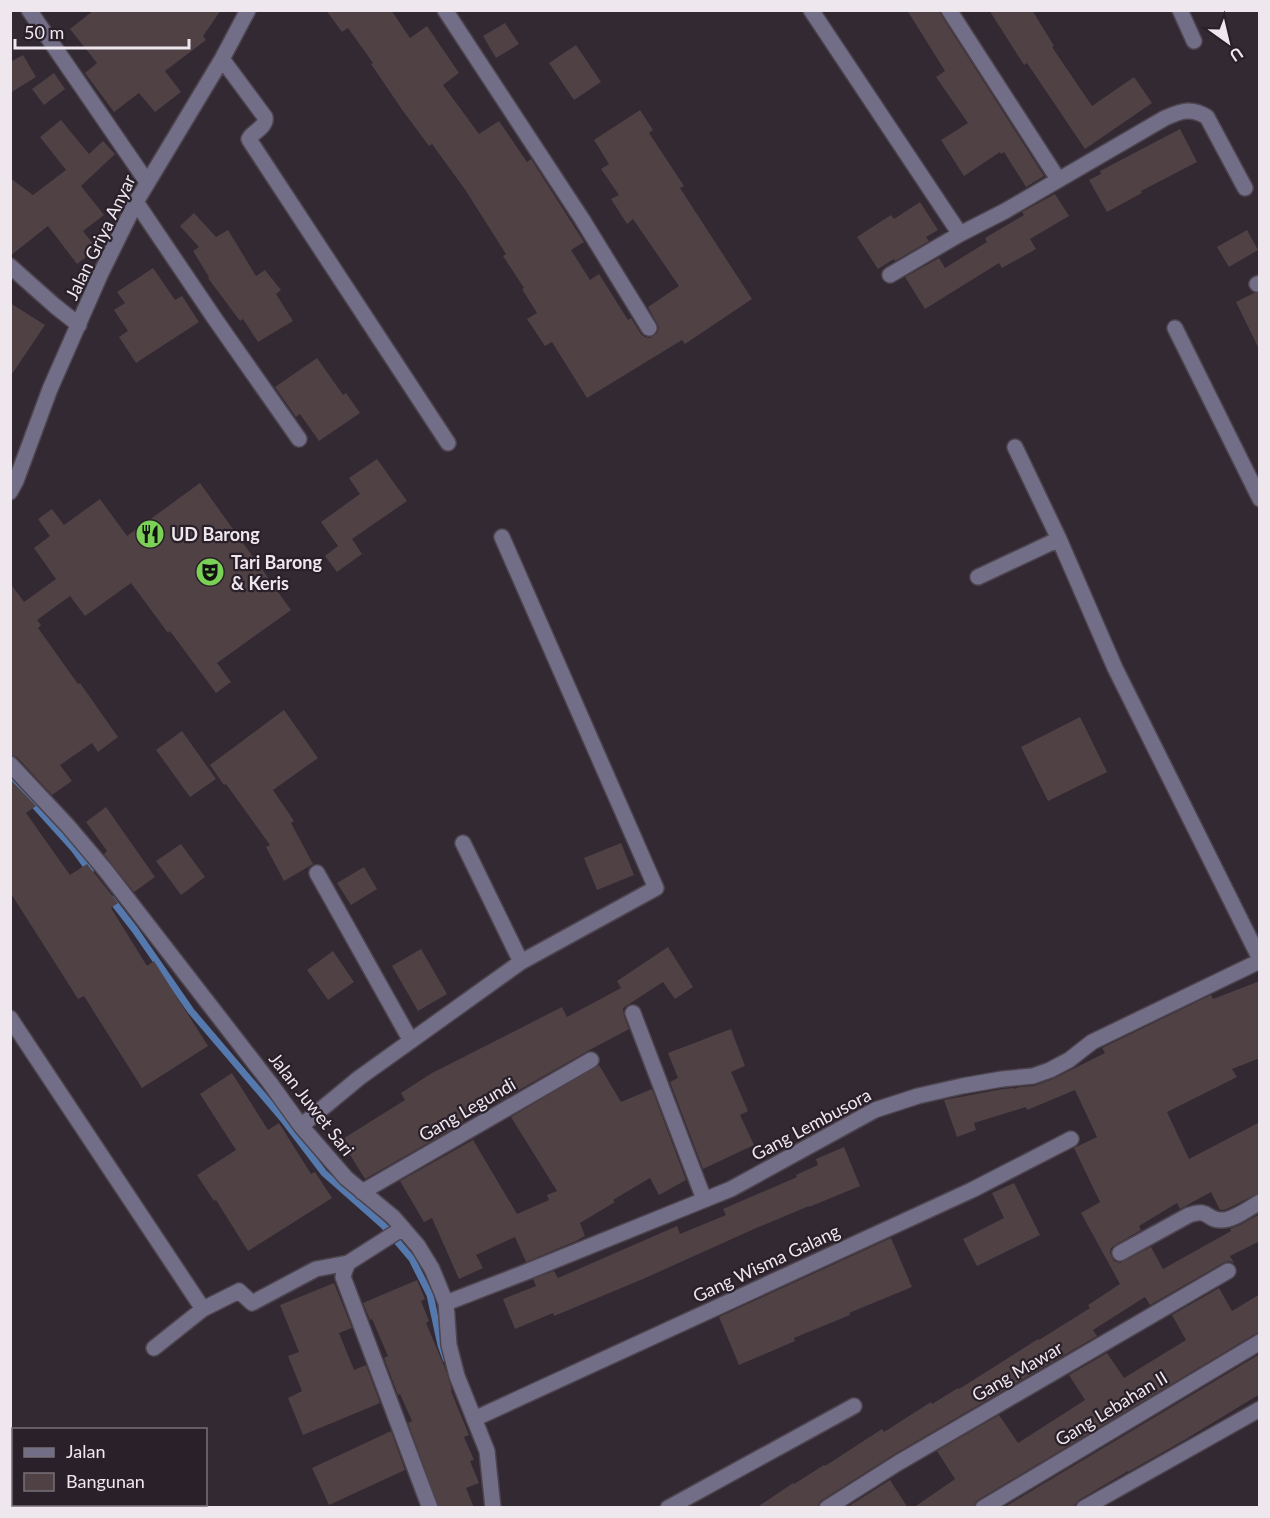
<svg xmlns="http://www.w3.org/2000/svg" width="1270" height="1518" font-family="Lato,sans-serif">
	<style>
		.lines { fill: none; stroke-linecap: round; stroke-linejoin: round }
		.stream { stroke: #5579ac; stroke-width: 7 }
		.building { fill: #504145 }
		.minor-casing { stroke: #4d444d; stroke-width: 18 }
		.minor { stroke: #726e88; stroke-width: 15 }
		.labels { text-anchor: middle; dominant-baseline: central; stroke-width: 4.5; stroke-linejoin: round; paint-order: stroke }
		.street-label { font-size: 18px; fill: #eee7ee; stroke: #292029 }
		.poi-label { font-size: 18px; font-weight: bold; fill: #eee7ee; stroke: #292029; text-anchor: start }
	</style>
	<rect width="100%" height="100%" fill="#332933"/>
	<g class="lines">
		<path class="stream" d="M10 778 74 849 90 871
			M111 899 135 930 191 1011 283 1119 324 1173 384 1226 412 1259 430 1295 441 1345 446 1359"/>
	</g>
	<path class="building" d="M94 10H221L203 36 206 40 165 71 181 92 155 112 139 93 114 112 85 73 97 63 70 29Z
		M326 10H391L410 38 427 26 459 73 443 85 479 134 499 121 527 162 531 159 584 242 571 250 590 280 599 274 628 320 631 318 641 334 645 337 650 338 657 333 659 327 648 307 679 286 633 219 627 224 611 199 619 195 601 169 609 164 594 140 640 110 653 130 649 133 684 186 680 188 752 299 685 344 682 340 587 398 552 342 545 346 527 319 537 313 522 289 524 288 503 256 506 254 466 191 432 144 429 146 403 111 371 64 373 63 348 28 342 32Z
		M907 10H939L941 15 1044 176 1026 187 1004 152 1001 154 1000 152 964 176 941 140 968 123 936 77 945 71Z
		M989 10H1032L1054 46 1052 47 1092 106 1134 77 1152 103 1085 149 1027 63 1024 65Z
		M505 23 519 44 496 58 483 36Z
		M576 45 601 82 574 100 549 63Z
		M23 55 36 77 10 93V62Z
		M54 73 65 89 44 105 32 89Z
		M61 120 89 154 103 141 115 154 81 186 104 215 83 231 97 249 77 264 48 226 10 256V178L33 195 66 170 40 137Z
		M1180 129 1197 162 1141 191 1142 193 1107 212 1089 180 1101 174 1100 171Z
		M1055 194 1069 216 1030 239 1036 249 1002 268 999 263 925 309 905 277 939 258 945 268 987 242 985 238 1024 215 1022 212Z
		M920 202 938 230 926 237 929 241 895 261 894 259 878 269 857 237 891 215 894 219Z
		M194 213 216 237 228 230 256 276 265 270 281 290 276 294 293 321 258 342 243 319 240 321 208 278 209 277 193 251 199 247 180 226Z
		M1247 230 1258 250 1229 267 1217 247Z
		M153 268 175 300 182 296 199 322 136 363 119 337 128 331 114 310 125 303 117 292Z
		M1254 293H1260V351L1236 302Z
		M10 303 45 325 10 377Z
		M317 358 343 395 346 393 360 413 319 441 300 414 296 417 275 387Z
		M377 459 407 501 352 539 362 554 337 572 325 556 338 546 321 522 360 494 349 478Z
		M200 483 291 610 217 663 231 682 216 693 170 631 168 633 131 583 85 616 70 596 37 620 41 625 38 628 78 684 80 683 118 737 98 752 92 743 60 765 72 781 52 795 17 757 10 755V583L24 602 56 579 34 548 50 536 38 519 52 509 64 525 100 499 127 536Z
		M284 710 318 758 273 790 294 821 291 823 313 864 284 881 266 847 270 845 226 784 224 785 210 765Z
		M1080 717 1107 772 1048 801 1021 747Z
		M182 731 216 779 190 797 156 750Z
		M10 779 36 806 26 813 70 875 87 864 118 903 111 908 147 966 154 961 208 1046 142 1088 84 996 78 999 10 892Z
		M106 807 155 877 134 892 104 854 107 851 86 822Z
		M621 843 634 875 597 890 584 858Z
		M181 844 205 877 181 895 156 861Z
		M364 867 377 889 351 905 337 883Z
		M668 947 693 987 675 999 663 982 623 1008 624 1016 629 1029 586 1052 498 1102 462 1121 463 1123 365 1179 341 1140 405 1100 401 1093 432 1073 562 1007 567 1017 621 988 617 981Z
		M421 949 447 994 418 1011 392 966Z
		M333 951 354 982 328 1000 307 970Z
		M1260 981V1058L1232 1069 1237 1077 1167 1112 1189 1159 1260 1122V1192L1231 1207 1224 1210H1220L1211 1192 1180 1209 1177 1203 1139 1226 1141 1230 1115 1245 1111 1248 1110 1253 1114 1261 1120 1263 1151 1247 1163 1269 1231 1231 1230 1229 1240 1225 1260 1214V1241L1230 1256 1234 1263 1229 1261 1223 1263 1150 1305 1145 1297 1093 1330 1097 1336 893 1455 822 1500 819 1503 817 1508H756L793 1483 794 1484 824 1465 825 1466 882 1429 884 1432 931 1402 932 1404 958 1388 959 1389 1038 1339 1039 1340 1090 1308 1088 1305 1120 1284 1081 1213 1100 1202 1074 1148 1097 1137 1075 1090 1027 1110 1026 1107 974 1123 976 1130 957 1137 944 1100 1003 1089 1014 1088 1015 1089 1020 1087 1034 1086 1053 1079 1105 1053 1102 1048 1211 995 1213 999Z
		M731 1029 745 1066 731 1072 748 1111 740 1115 754 1145 703 1169 670 1082 678 1078 668 1053Z
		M599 1065 621 1102 652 1089 686 1180 659 1195 650 1178 613 1200 615 1202 580 1223 585 1236 576 1241 526 1262 515 1237 476 1255 483 1268 459 1279 432 1218 424 1222 400 1181 473 1140 517 1214 549 1200 547 1195 557 1191 511 1117Z
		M232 1073 268 1130 279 1123 311 1174 315 1172 332 1198 248 1251 216 1200 214 1201 197 1175 236 1150 200 1094Z
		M844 1147 860 1186 809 1207V1206L754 1229 643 1279 554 1316 553 1313 515 1329 503 1299 536 1286 533 1279 554 1271 558 1278 677 1226 680 1234 726 1215 723 1209 797 1177 796 1175 818 1165 816 1159Z
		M1014 1183 1040 1235 977 1266 963 1239 1004 1218 992 1193Z
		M891 1238 912 1287 849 1313 850 1315 794 1338 795 1341 739 1365 719 1317Z
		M417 1280 425 1299 421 1301 429 1321 426 1323 445 1368 452 1390 451 1391 469 1435 464 1437 474 1460 470 1461 479 1483 466 1488 474 1508H439L408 1423 412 1421 400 1394 398 1395 384 1358 388 1356 372 1319 370 1320 363 1303Z
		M334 1283 352 1328 339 1333 354 1370 366 1365 380 1403 303 1435 288 1398 302 1391 288 1356 299 1352 280 1305Z
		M1219 1288 1232 1311 1260 1294V1332L1255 1334 978 1500 975 1503 973 1508H913L955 1479 937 1451 999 1415 1018 1443 1085 1400 1069 1375 1107 1353 1124 1378 1186 1340 1172 1315Z
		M1260 1354V1394L1186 1439 1128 1472V1471L1079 1500 1072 1508H1003Z
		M391 1431 405 1470 329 1505 312 1468Z
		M890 1480 908 1508H846Z"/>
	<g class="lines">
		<g class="minor-casing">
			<path id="minor" d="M29 10 147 182
				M445 10 582 219 649 328
				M811 10 960 234
				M949 10 1058 179
				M1180 10 1194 41
				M222 59 265 117C267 125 256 131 251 136L249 139 250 141 448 443
				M136 202 215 319 299 439
				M10 266 55 306 79 325
				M890 275 960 234 1005 211 1165 118C1181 111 1191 107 1207 117L1245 188
				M1257 284 1260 283
				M1175 328 1260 499
				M1015 447 1059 539 1115 668 1260 959
				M10 492 16 481 50 389 101 273 136 202 222 59 248 10
				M978 577 1059 539
				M10 764 68 826 106 871 270 1083 301 1126 346 1178 393 1217 418 1246 432 1269 446 1303 449 1345 457 1376 487 1451 493 1508
				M463 843 521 962
				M317 873 411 1041
				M633 1013 704 1199
				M10 1018 203 1309
				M301 1126 359 1078 521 962 656 888 502 537
				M362 1192 591 1060
				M403 1228 348 1263 345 1270 343 1277 430 1508
				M1120 1253 1189 1215C1210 1208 1206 1220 1220 1220 1233 1221 1249 1208 1260 1202
				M446 1303 526 1272 731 1189 875 1110 918 1096 962 1086 1002 1079 1033 1076 1050 1070 1069 1060 1092 1042 1260 961
				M154 1348 203 1309 239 1291 252 1303 316 1269 348 1263
				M474 1419 972 1190 1071 1139
				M668 1508 854 1406
				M827 1508 898 1463 1228 1271
				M983 1508 1260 1342
				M1084 1508 1260 1409"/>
		</g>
		<use href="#minor" class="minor"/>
	</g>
	<defs>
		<g id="restaurant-disc" transform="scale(1.5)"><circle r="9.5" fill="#7ad156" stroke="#292029"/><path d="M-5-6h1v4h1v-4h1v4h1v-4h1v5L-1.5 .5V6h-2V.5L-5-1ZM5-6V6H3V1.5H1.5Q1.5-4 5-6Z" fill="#111"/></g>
		<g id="theatre-disc" transform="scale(1.5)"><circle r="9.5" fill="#7ad156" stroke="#292029"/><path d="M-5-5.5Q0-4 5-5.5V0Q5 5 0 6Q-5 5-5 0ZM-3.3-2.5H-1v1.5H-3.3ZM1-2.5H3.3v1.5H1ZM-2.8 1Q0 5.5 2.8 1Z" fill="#111"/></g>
	</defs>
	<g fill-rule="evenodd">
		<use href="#restaurant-disc" x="150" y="534"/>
		<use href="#theatre-disc" x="210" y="572"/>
	</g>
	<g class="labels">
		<g class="street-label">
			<text transform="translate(100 237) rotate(-64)">Jalan Griya Anyar</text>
			<text transform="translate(312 1104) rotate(52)">Jalan Juwet Sari</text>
			<text transform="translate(467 1109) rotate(-30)">Gang Legundi</text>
			<text transform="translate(811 1124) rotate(-28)">Gang Lembusora</text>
			<text transform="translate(766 1263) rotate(-25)">Gang Wisma Galang</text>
			<text transform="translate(1017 1371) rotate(-30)">Gang Mawar</text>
			<text transform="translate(1111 1408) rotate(-31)">Gang Lebahan II</text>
		</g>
		<g class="poi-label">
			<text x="171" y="534">UD Barong</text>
			<text x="231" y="562">Tari Barong<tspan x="231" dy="21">&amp; Keris</tspan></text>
		</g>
	</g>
	<rect width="1270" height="1518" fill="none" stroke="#eee7ee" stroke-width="24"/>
	<rect x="12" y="1428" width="195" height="78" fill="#292029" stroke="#787078" stroke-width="1.5"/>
	<rect x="24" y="1448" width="30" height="9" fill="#726e88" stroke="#787078" stroke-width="1.5"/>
	<text x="66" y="1458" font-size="18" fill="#eee7ee">Jalan</text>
	<rect x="24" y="1473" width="30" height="18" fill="#504145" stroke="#787078" stroke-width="1.5"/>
	<text x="66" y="1488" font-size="18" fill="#eee7ee">Bangunan</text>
	<g transform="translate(1228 42) rotate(146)" stroke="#292029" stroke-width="4.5" paint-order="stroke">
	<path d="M0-4.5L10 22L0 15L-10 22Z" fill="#eee7ee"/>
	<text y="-9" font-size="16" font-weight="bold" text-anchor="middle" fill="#eee7ee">U</text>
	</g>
	<path d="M15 39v9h174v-9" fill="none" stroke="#eee7ee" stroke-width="3"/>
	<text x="24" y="39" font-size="18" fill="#eee7ee" stroke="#292029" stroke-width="4.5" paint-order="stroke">50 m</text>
</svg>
